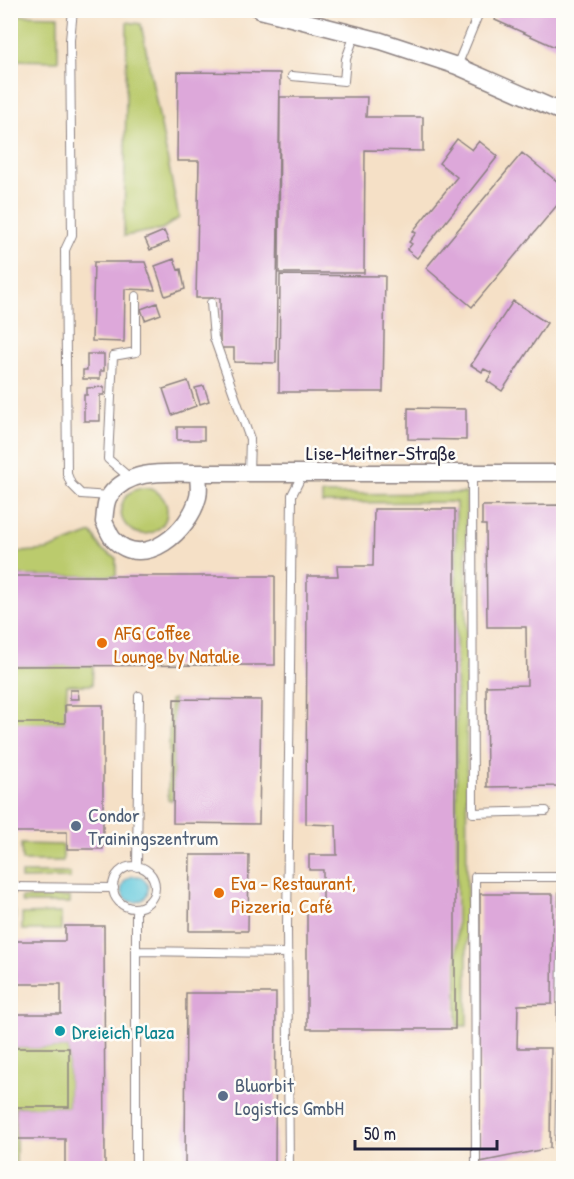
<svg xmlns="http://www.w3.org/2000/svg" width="574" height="1179" font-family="'Patrick Hand',sans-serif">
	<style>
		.green { fill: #bbcb6d; stroke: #6e7654; stroke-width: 1.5 }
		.water { fill: #5fc7db; stroke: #40748b; stroke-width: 1.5 }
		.building { fill: #dda8da }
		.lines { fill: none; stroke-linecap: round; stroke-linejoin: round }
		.lane-casing { stroke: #8c8180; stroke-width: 10 }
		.street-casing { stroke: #8c8180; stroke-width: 19 }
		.lane { stroke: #fff; stroke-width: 8 }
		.street { stroke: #fff; stroke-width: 16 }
		.food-dot { fill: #e8710a; stroke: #fdfcf7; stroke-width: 2 }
		.service-dot { fill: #5c6f8a; stroke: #fdfcf7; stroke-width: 2 }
		.culture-dot { fill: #0f9aa8; stroke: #fdfcf7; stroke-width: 2 }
		.labels { text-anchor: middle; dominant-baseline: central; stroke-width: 5; stroke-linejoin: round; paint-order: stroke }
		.street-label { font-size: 20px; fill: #22223b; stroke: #fdfcf7 }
		.food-label { font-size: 20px; fill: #c56008; stroke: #fdfcf7; text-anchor: start }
		.service-label { font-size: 20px; fill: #4e5e75; stroke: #fdfcf7; text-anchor: start }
		.culture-label { font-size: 20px; fill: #0d838f; stroke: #fdfcf7; text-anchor: start }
	</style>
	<rect width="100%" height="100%" fill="#fdfcf7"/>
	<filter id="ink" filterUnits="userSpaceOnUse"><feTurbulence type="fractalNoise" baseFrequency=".0167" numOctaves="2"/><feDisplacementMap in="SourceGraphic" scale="12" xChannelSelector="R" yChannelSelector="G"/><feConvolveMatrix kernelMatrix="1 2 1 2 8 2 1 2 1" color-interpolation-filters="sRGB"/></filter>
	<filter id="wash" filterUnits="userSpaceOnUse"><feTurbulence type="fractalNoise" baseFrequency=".008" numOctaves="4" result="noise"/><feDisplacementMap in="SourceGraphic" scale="24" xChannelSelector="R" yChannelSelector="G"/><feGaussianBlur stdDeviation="1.35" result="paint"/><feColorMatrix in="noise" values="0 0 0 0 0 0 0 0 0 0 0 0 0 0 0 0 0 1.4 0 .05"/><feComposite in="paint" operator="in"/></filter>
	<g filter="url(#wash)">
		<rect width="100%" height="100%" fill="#f5e0c6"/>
		<path class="green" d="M11 15 58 16V61L11 60Z
			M127 22 141 24 179 218 162 229 124 236Z
			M121 511a23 23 0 1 1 46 0a23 23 0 1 1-46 0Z
			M466 493 467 1026H457L456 502 322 503V494Z
			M92 533 102 550 116 558V576H11L10 553 47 550Z
			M93 665 92 685H67L65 723 12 724 11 823V666Z
			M174 699 173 800H168L170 700Z
			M21 844 63 845V861H22Z
			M21 873H70V878L21 879Z
			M70 897V903H22L21 898Z
			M10 911H15V1048H69V1107H16V1168H11Z
			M61 913V930H22V914Z"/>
		<path class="water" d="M122 889a13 13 0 1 1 26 0a13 13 0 1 1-26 0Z"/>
		<g id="blocks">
			<path class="building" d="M499 10H564V51L495 20Z
				M178 72 280 73 276 363 234 362V348H220V298H196L199 161H177Z
				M280 97H367L366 117H423V151L365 150 364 273H279Z
				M457 139 472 150 479 141 498 156 417 258 407 250 412 244 409 242 416 233 413 231 457 177 439 163Z
				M522 153 564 187V197L472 307 426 268Z
				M164 231 169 242 150 250 145 239Z
				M174 259 178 270 181 269 185 289 165 296 155 266Z
				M94 262H145L155 290 125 289 124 342 92 341Z
				M280 275 385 276 383 392H279Z
				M513 301 547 323 502 391 487 381 492 373 484 369 482 372 471 365Z
				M157 303 161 314 145 320 141 309Z
				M87 354H104V371H100V379H83V370H87Z
				M188 381 196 406 172 415 163 389Z
				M204 386 209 401 200 404 195 388Z
				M104 387V395H100V421H84V395H87V388Z
				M408 408 466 409V440L408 439Z
				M177 427H204V440H177Z
				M564 505V786L487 787 486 686 527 685 526 627H487L486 525H482V506Z
				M374 509H455V1029H307V912H323V870H309V855H337L336 825 306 824 307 576H338L337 566H373Z
				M10 576H275V665L10 666Z
				M70 690H78L79 699H70Z
				M174 699 261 700 259 824 173 823Z
				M65 705H103V849H67V832H12V723H65Z
				M190 855H249L248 931H189Z
				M480 894H553L552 1004 518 1005 517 1048H551L550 1148 480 1162Z
				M65 926H104L105 1168H65V1139H16V1107H69V1048H15V1014H61V984H15V941H65Z
				M186 993H276L275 1168H185Z"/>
		</g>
	</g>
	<g filter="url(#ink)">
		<use href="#blocks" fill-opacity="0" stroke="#8c8180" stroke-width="1.5"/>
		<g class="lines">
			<g class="lane-casing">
				<path id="lane" d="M73 10 70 40 72 235 65 250 67 474 71 484 81 494 109 496
					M457 66 480 10
					M292 76 344 81 346 59 355 34
					M211 303 214 338 250 439 249 473
					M472 473 473 813 546 811
					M130 478 108 459 113 356 136 352V296
					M113 887a21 21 0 1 1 42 0a21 21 0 1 1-42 0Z
					M137 867 139 696
					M10 887 114 888
					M136 951 288 953
					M136 1168V908
					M289 1168 287 928 292 495 303 473
					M476 1168 475 877H563L559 1168"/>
			</g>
			<g class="street-casing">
				<path id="street" d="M260 10 381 41 457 66 564 113
					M198 473C198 480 200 489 198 497 190 530 144 572 113 539 109 534 107 527 104 522 105 514 105 501 110 495 130 468 168 473 198 473H564"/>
			</g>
			<use href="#lane" class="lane"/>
			<use href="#street" class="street"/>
		</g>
	</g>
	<g class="food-dot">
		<circle cx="102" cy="643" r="6"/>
		<circle cx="219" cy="893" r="6"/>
	</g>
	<g class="service-dot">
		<circle cx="76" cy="826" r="6"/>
		<circle cx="223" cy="1096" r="6"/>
	</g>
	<circle class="culture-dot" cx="60" cy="1031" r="6"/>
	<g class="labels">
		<g class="street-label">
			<text x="381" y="452">Lise-Meitner-Straße</text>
		</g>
		<g class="food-label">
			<text x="114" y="632">AFG Coffee<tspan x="114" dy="23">Lounge by Natalie</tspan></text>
			<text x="231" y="882">Eva - Restaurant,<tspan x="231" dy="23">Pizzeria, Café</tspan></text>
		</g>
		<g class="service-label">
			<text x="88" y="814">Condor<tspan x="88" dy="23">Trainingszentrum</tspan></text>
			<text x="235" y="1084">Bluorbit<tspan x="235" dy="23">Logistics GmbH</tspan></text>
		</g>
		<g class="culture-label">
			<text x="72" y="1031">Dreieich Plaza</text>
		</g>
	</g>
	<rect width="574" height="1179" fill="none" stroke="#fdfcf7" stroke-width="36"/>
	<path d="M355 1140v9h142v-9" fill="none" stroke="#22223b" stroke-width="3"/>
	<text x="364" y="1140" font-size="18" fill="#22223b" stroke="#fdfcf7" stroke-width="4.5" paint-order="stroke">50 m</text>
</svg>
